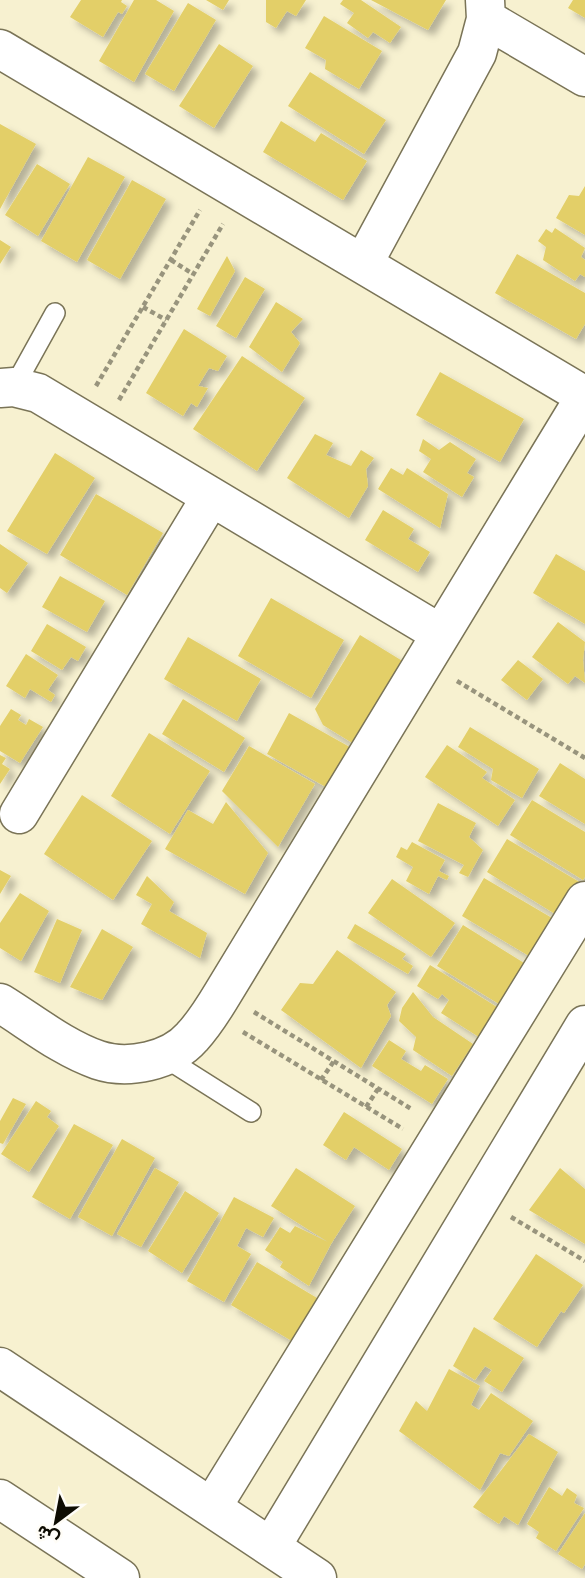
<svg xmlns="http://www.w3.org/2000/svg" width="585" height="1578" font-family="Montserrat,Vazirmatn,sans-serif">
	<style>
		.building { fill: #e3cf67; filter: url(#shadow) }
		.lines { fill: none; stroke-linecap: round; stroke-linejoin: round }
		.service-casing { stroke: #7a7457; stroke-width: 22 }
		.minor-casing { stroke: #7a7457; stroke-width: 41 }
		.tertiary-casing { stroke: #7a7457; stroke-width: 41 }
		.path { stroke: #98947d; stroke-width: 4.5; stroke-dasharray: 5 3.5; stroke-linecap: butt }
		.service { stroke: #fff; stroke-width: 19 }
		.minor { stroke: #fff; stroke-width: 38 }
		.tertiary { stroke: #fff; stroke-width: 38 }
	</style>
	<defs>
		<filter id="shadow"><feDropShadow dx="6" dy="6" stdDeviation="3.5" flood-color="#0004"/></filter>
	</defs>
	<rect width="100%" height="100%" fill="#f7f1d0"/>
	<path class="building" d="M81 0H122L121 2 127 6 122 14 118 12 103 37 70 17Z
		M134 0H156L174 11 134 82 99 61Z
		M206 0H229L223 10Z
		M266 0H306L296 16 287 11 276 28 266 22Z
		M343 0H361L401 27 390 43 373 32 368 38 347 23 354 13 340 4Z
		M371 0H446L428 30Z
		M573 0H585V18L568 8Z
		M188 3 216 20 174 91 145 74Z
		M324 16 382 51 359 89 325 69 326 60 305 48Z
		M219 44 253 66 214 128 179 106Z
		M310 72 386 120 364 154 288 106Z
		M281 121 315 142 321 133 367 161 343 200 263 152Z
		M0 124 36 144 0 209Z
		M88 157 125 177 77 262 41 241Z
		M37 164 70 184 38 236 5 215Z
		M132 180 166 199 120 279 87 260Z
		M585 186V235L556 218 569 195 579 196Z
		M555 228 585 248 581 257 585 260V277L580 274 575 281 543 260 546 247 538 241 546 229 552 233Z
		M0 240 11 247 0 264Z
		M517 254 585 293V324L576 339 495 293Z
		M227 256 235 271 210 316 197 309Z
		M245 277 265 289 236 338 216 326Z
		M276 302 303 319 291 332 300 343 282 372 249 347Z
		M184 329 227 356 218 371 209 368 198 386 208 388 197 407 191 403 183 416 146 393Z
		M242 356 305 398 257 471 193 429Z
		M440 372 524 419 500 462 416 415Z
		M315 434 333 443 326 455 351 466 361 450 374 458 366 469 368 486 349 518 287 478Z
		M423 439 439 450 450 442 476 459 467 473 474 477 462 497 423 472 431 459 419 451Z
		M55 453 95 478 47 554 7 531Z
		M391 468 403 475 407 468 448 494 440 528 378 489Z
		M96 494 163 533 127 595 60 555Z
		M383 510 414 529 408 539 430 552 418 572 365 540Z
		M0 544 28 563 7 593 0 588Z
		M556 554 585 571V624L533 593Z
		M60 576 105 601 87 632 42 607Z
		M271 598 344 640 311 698 238 656Z
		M558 622 585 642 583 660 585 683 575 676 568 684 532 657Z
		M47 624 86 647 78 661 71 657 62 670 31 651Z
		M360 635 404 662 354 744 323 725 315 709Z
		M188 637 261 679 237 721 164 679Z
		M26 654 58 675 48 690 55 695 51 702 30 689 25 698 6 686Z
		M518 660 543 679 527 700 501 680Z
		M183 699 245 738 224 772 162 734Z
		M11 709 21 715 18 720 26 725 29 719 43 727 20 763 0 751V726Z
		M289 713 355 750 333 791 267 754Z
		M470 727 539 769 522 798 491 780 493 769 458 747Z
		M149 733 210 771 170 834 111 796Z
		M447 745 487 772 482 778 515 800 498 826 425 777Z
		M249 746 315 784 278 847 222 791Z
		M0 755 6 758 2 764 10 769 0 784Z
		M560 763 585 779V824L539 796Z
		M82 795 152 841 113 900 44 854Z
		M532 800 585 832V877L583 880 510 835Z
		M226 802 268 853 245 894 165 849 188 810 213 824Z
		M438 803 476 823 469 837 483 850 468 877 459 873 464 865 418 841Z
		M507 839 581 883 560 917 487 872Z
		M412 842 445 860 439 871 449 876 447 880 438 876 429 894 406 881 413 867 396 857 401 847 407 850Z
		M0 870 11 876 0 894Z
		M147 876 174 902 169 911 207 933 200 958 141 924 152 904 136 895Z
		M484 878 557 921 534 959 462 916Z
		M392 879 455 923 431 957 368 913Z
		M20 893 49 911 21 961 0 948V923Z
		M57 919 82 930 60 983 34 972Z
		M355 924 406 954 402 959 413 966 408 974 347 938Z
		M463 925 524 963 499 1004 437 966Z
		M102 929 133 947 102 1000 70 987Z
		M337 950 396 992 387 1005 391 1016 361 1068 281 1010 300 983 313 984Z
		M430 965 500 1009 482 1039 441 1013 449 1000 442 994 438 999 417 986Z
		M413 992 433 1017 473 1044 452 1076 413 1050 416 1037 399 1021 402 1008Z
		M389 1040 406 1051 401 1059 421 1071 425 1065 448 1079 432 1104 372 1066Z
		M13 1098 26 1104 3 1144 0 1143V1121Z
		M36 1101 51 1111 47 1117 59 1126 29 1172 1 1154Z
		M344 1112 402 1149 389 1170 354 1147 346 1160 323 1145Z
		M74 1124 113 1145 70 1219 32 1197Z
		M122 1139 155 1158 112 1236 78 1217Z
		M155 1168 179 1182 141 1247 117 1234Z
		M296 1168 355 1206 331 1244 309 1286 280 1267 283 1262 265 1250 280 1227 290 1233 295 1226 328 1242 271 1206Z
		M560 1168 585 1189V1244L529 1210Z
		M185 1191 219 1213 182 1273 148 1251Z
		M234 1197 274 1218 263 1237 246 1228 237 1246 251 1254 224 1302 187 1281Z
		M536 1254 583 1285 564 1313 561 1311 537 1347 493 1319Z
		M257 1262 327 1304 302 1347 231 1305Z
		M474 1327 524 1358 502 1392 484 1381 492 1370 485 1366 475 1380 453 1366Z
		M449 1369 480 1386 471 1405 479 1410 491 1393 533 1421 509 1456 500 1453 480 1490 399 1431 416 1401 427 1411Z
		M529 1434 558 1452 518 1525 504 1516 499 1524 473 1507Z
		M549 1487 562 1496 567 1488 577 1495 574 1503 584 1508 556 1551 536 1538 539 1532 527 1524Z
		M585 1513V1564L582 1569 558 1554Z"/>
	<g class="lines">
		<g class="service-casing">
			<path id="service" d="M14 387 55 313
				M164 1057 251 1112"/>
		</g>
		<g class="minor-casing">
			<path id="minor" d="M486 19 585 77
				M0 49 585 396
				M363 264 477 53 486 19 485 0
				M0 388 14 387 38 393 441 634
				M19 814 211 497
				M0 1003C31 1022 63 1048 98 1060 128 1070 171 1061 192 1037 204 1024 214 1008 223 993L585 397
				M212 1507 585 901
				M271 1547 585 1025"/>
		</g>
		<g class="tertiary-casing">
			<path id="tertiary" d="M0 1367 317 1578
				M0 1499 120 1578"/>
		</g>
		<path class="path" d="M171 260 193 274
			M143 307 166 320
			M96 386 200 210
			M119 400 223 224
			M457 681 585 758
			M254 1012 413 1110
			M243 1032 403 1129
			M321 1080 334 1061
			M366 1107 378 1089
			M511 1217 585 1261"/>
		<use href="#service" class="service"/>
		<use href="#minor" class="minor"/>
		<use href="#tertiary" class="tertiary"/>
	</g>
	<g transform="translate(56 1522) rotate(212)" stroke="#fffdf7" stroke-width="5" paint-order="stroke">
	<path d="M0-5L12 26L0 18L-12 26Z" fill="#0e0c03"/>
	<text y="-10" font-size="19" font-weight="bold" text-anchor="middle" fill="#0e0c03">ش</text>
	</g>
</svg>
